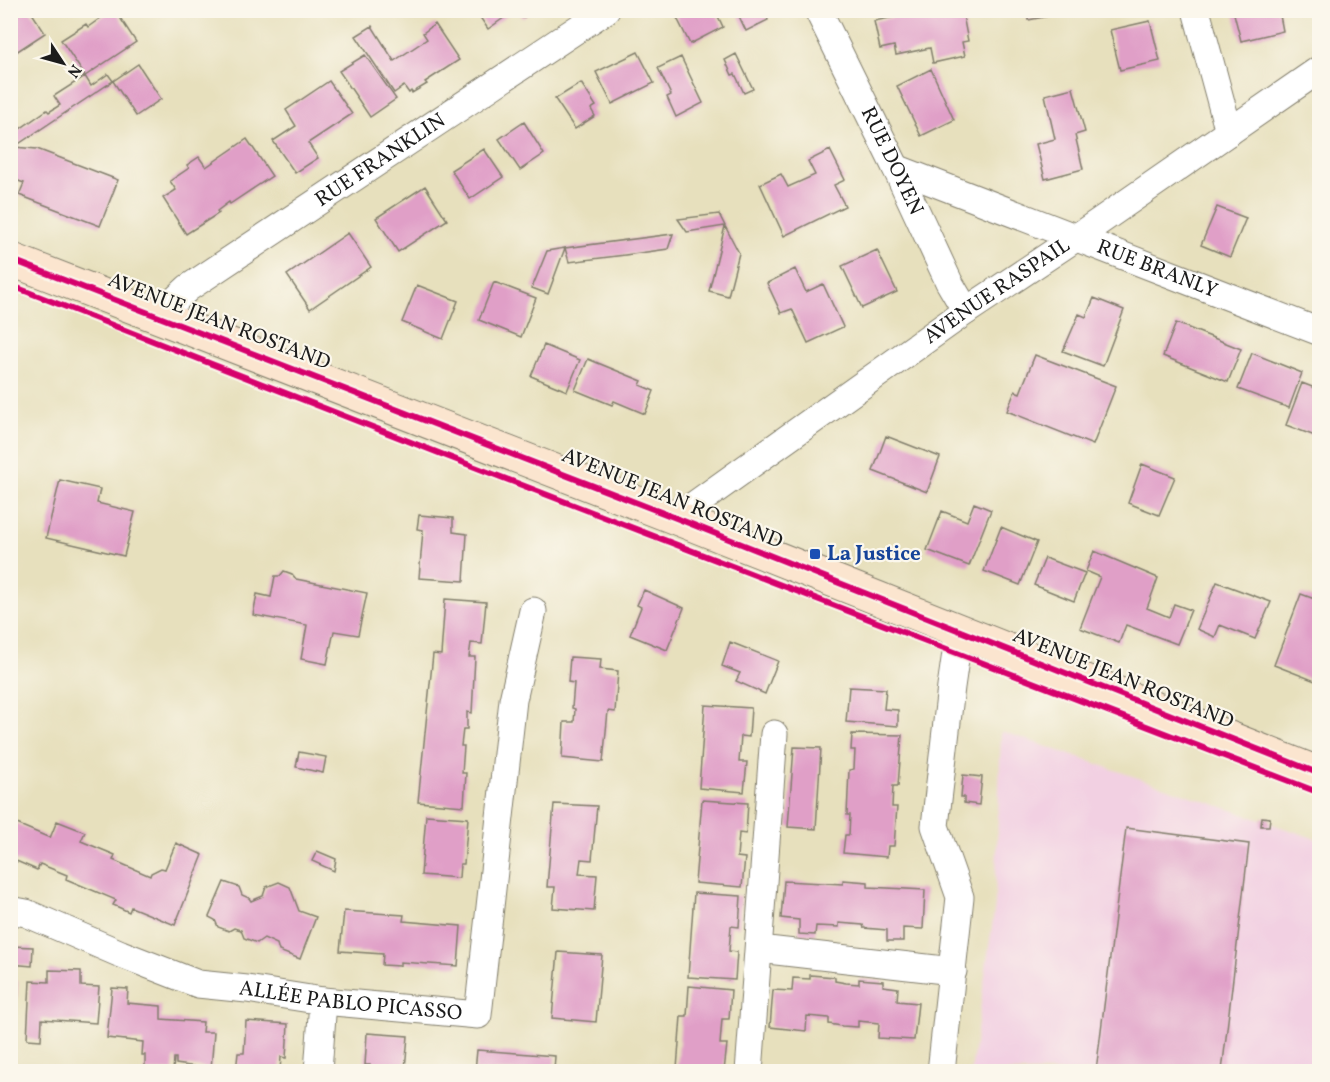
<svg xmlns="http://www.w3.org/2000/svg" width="1330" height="1082" font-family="Vollkorn,serif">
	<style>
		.built { fill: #f2d0e2 }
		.building { fill: #e09fc7 }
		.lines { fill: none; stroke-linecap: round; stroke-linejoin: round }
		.street-casing { stroke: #827e6c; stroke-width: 29 }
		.secondary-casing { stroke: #827e6c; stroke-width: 35 }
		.street { stroke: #fff; stroke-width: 27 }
		.secondary { stroke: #fbe5cf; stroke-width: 33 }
		.cycleway-casing { stroke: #fbf7ec; stroke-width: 10 }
		.cycleway { stroke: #d6006c; stroke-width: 6 }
		.transit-dot { fill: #1a4fb4; stroke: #fbf7ec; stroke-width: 2 }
		.labels { text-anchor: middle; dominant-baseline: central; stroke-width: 4.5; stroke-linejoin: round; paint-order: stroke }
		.street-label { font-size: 21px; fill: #1c1c1c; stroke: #fbf7ec }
		.transit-label { font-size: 21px; font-weight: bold; fill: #164399; stroke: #fbf7ec; text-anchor: start }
	</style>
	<rect width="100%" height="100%" fill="#fbf7ec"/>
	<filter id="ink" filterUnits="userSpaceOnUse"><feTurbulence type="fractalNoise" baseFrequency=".0167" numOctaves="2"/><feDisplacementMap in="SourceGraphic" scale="12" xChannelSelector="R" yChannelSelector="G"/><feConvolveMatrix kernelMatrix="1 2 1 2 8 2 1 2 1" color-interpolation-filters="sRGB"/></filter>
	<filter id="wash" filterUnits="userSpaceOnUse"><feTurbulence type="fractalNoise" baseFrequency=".008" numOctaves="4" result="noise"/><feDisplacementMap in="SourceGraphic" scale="24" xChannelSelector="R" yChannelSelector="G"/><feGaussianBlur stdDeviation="1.35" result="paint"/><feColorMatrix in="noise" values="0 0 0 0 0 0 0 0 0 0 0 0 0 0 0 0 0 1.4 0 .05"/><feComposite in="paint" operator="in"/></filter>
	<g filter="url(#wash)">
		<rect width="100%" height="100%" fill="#e7e0bd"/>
		<path class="built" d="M1001 731 1319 840V1071L971 1072 995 905Z"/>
		<g id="blocks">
			<path class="building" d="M10 10H30L45 33 10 56Z
				M112 10H115L136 42 85 76 61 40 86 24 88 27Z
				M475 10H515L488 29Z
				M518 10H534L523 18Z
				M677 10H715L723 27 690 44 674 12Z
				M739 10H764L768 20 746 31 737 12Z
				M939 10H962L968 41 962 42 965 56 933 63 930 48 896 55 894 46 880 49 874 21 925 11 926 17 940 14Z
				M1027 10H1070V12L1028 20Z
				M1233 10H1279L1283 31 1241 41Z
				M1150 21 1160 61 1120 70 1110 30Z
				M435 24 459 60 425 82 427 84 412 93 411 91 409 93 404 86 394 93 356 36 372 26 394 61 427 39 423 33Z
				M638 52 654 83 612 104 596 72Z
				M736 54 753 89 744 93 735 74 732 75 725 60Z
				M365 55 396 99 370 117 339 71Z
				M681 57 703 103 676 117 667 97 671 95 658 68Z
				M138 64 161 99 136 116 113 81 14 147 10 142V136L47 110 49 112 60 105 54 96 85 76 91 86 108 74 113 81Z
				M931 69 954 120 921 136 897 86Z
				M329 81 352 114 308 143 318 158 295 173 273 141 296 126 286 110Z
				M581 83 596 106 591 109 595 116 575 129 555 99Z
				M1073 88 1085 132 1075 135 1083 169 1045 179 1036 144 1055 139 1045 95Z
				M524 122 544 154 520 170 499 139Z
				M247 139 272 176 230 204 229 202 217 211 219 213 186 234 163 198 176 190 170 181 189 168 187 165 199 157 206 167Z
				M14 147 37 149 118 180 100 226 19 195 24 183 10 178V155Z
				M484 149 503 177 470 199 451 170Z
				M830 150 845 180 834 185 845 206 784 236 760 184 781 174 788 187 815 175 808 161Z
				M425 186 447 220 398 252 376 218Z
				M1217 207 1246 218 1230 257 1201 245Z
				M719 214 725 226 687 232 678 219Z
				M725 226 739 253 728 296 709 291Z
				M348 233 371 267 310 309 287 275Z
				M673 234 668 249 625 255 569 262 565 248Z
				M565 248 548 294 532 288 547 251Z
				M877 250 897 292 862 308 842 266Z
				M795 269 806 292 823 284 843 327 808 343 792 309 781 313 767 283Z
				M494 282 536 298 521 337 479 320Z
				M417 285 458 301 443 339 402 322Z
				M1094 298 1124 310 1103 366 1063 351 1079 314 1086 317Z
				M1176 323 1241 349 1228 382 1163 356Z
				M544 345 580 360 567 391 531 376Z
				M1252 353 1302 373 1289 408 1238 389Z
				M1035 355 1116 386 1093 445 1007 411 1015 391 1020 393Z
				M588 359 642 381 640 385 654 391 645 414 614 401 612 405 575 390Z
				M1302 383 1320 390V438L1286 425Z
				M886 436 940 457 927 492 873 471Z
				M1142 464 1175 477 1159 515 1128 503Z
				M60 480 100 489 97 503 135 512 124 556 46 538Z
				M974 503 991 510 969 566 927 550 942 511 967 521Z
				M419 515 453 518V532L467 534 464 581 419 578 423 530 417 529Z
				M1001 527 1037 542 1020 585 984 571Z
				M1094 551 1158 578 1147 608 1169 617 1174 604 1191 610 1177 644 1126 625 1119 643 1080 628 1100 577 1086 571Z
				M1045 558 1085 573 1074 601 1034 585Z
				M284 571 292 574 296 579 367 593 358 635 334 631 327 664 301 659 307 625 253 615 257 594 271 597 275 576H280Z
				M1217 582 1271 602 1255 639 1220 625 1215 637 1197 629Z
				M644 590 684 608 667 650 630 635 641 607 637 605Z
				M1301 594 1320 601V683L1274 665Z
				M445 599 486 602 482 644 471 643 469 657H475L472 713 467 712V729H463L461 746H464L462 773H466L464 806 418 802 433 654 441 655Z
				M730 642 778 661 765 694 736 681 740 673 722 666Z
				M570 657 601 659 600 669 618 671 615 712 608 711 603 762 562 758 564 722H574L575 709 572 708 574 683 568 682Z
				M849 687 886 689 884 709 898 710V726L846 722Z
				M705 705 751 708 749 737 741 736 739 762H747L744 792 699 788Z
				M852 734 902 735 898 786H893L892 807H897L894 846H888L887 857 843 853 845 835H849L850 815H847L849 770 854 769 855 750H851Z
				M794 747 821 748 816 829 788 827Z
				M299 752 326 757 323 773 296 767Z
				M963 775 982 777 979 805 964 803V797H961Z
				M702 800 748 803 746 834 739 833 737 857 745 858 742 887 695 883Z
				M554 804 597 806 592 860 581 859 579 874 597 875 594 911 553 908 555 887H547Z
				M426 815 468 818 464 864H460L459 878 421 875Z
				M1262 817 1270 818 1269 826H1261Z
				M10 821 50 838 57 821 85 832 81 841 115 855 113 860 150 876 151 873 161 868 165 869 176 843 203 855 175 925 131 907 129 912 118 907 113 905 116 900 66 879 67 875 40 864 37 870 14 860 10 867Z
				M1126 828 1249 844 1222 1071H1096Z
				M317 851 336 859 334 871 312 861Z
				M843 880 868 882V887L925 890 923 929 903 928V941H887V930L864 928 863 925 839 923V927L816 926 815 935 799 934V920L781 918 784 881 843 884Z
				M224 882 239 887 242 895 249 898 251 901 263 896 266 887 279 882 290 887 299 911 316 917 300 959 279 951 277 944 264 938 257 943 244 938 241 930 234 928 229 931 218 927 215 920 209 917Z
				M694 893 741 896 739 927 731 926 729 951 737 952 735 980 688 977Z
				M344 911 404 915 403 921 461 926 458 966 400 962V966L382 965 383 954 340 951Z
				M10 946 33 947 32 966 10 964Z
				M558 952 602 955 596 1022 552 1018Z
				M49 970 81 971V986L99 987 96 1023 42 1019 41 1040 27 1039 30 981 49 982Z
				M810 975 835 977V981L846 983 859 984V979L883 981V986L898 988 897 1001 918 1003 914 1040 878 1038 879 1023 858 1021V1027L842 1026 829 1024V1018L807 1016 806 1031 770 1027 773 990 792 991 793 978 810 979Z
				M10 981H18L17 998H10Z
				M689 986 731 990 729 1019H722L721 1031 720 1044H727L724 1071 677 1069 681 1016H687Z
				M112 988 128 989 127 1003 161 1006V1019L203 1022 202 1032H214L211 1069 176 1064V1058H174L173 1071H145V1055H142L143 1042 107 1038Z
				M246 1021 288 1024 286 1058 281 1057 280 1071H236L238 1053H244Z
				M367 1033 408 1036 405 1069 413 1070V1071H370V1065H365Z
				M477 1050 555 1056 554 1071H475Z
				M830 1068 845 1070V1071H829Z"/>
		</g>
	</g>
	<g filter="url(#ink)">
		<use href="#blocks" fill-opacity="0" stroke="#827e6c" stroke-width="1.5"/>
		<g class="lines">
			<g class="street-casing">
				<g id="street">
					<path id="s1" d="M818 10 896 168 949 282 966 311"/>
					<path d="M1196 10 1229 132"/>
					<path id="s2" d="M896 168 1320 332"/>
					<path id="s3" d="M158 316 188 288 606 10"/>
					<path id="s4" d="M676 518 966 311 1077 237 1320 69"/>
					<path id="s5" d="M10 910 26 913 121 954 198 984 247 989 323 1001 478 1015 513 700 533 611"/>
					<path d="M759 949 953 971"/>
					<path d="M318 1072 323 1001"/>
					<path d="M749 1072 774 734"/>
					<path d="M941 1072 960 897 935 826 951 687 959 632"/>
				</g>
			</g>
			<g class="secondary-casing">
				<path id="secondary" d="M10 259 676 518 1320 774"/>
			</g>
			<use href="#street" class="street"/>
			<use href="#secondary" class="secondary"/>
			<g class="cycleway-casing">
				<path id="cycleway" d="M10 259 676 518 1320 774
					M10 285 449 457 1320 793"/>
			</g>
			<use href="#cycleway" class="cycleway"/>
		</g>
	</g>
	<rect class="transit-dot" x="809" y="548" width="12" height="12" rx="3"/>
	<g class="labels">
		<g class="street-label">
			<text stroke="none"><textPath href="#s3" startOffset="272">RUE FRANKLIN</textPath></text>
			<text stroke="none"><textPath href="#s1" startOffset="168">RUE DOYEN</textPath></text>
			<text stroke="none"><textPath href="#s2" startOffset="280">RUE BRANLY</textPath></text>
			<text stroke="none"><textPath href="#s4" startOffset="393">AVENUE RASPAIL</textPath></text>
			<text transform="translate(219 322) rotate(21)">AVENUE JEAN ROSTAND</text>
			<text transform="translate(672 499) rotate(22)">AVENUE JEAN ROSTAND</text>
			<text transform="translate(1123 679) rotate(22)">AVENUE JEAN ROSTAND</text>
			<text stroke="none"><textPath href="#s5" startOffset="356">ALLÉE PABLO PICASSO</textPath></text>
		</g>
		<g class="transit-label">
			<text x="827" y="554">La Justice</text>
		</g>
	</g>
	<rect width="1330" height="1082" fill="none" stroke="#fbf7ec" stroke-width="36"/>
	<g transform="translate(63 63) rotate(126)" stroke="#fbf7ec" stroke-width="4.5" paint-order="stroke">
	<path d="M0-4.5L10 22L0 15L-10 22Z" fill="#1c1c1c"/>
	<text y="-9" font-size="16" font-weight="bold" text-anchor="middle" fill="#1c1c1c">N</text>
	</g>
</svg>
